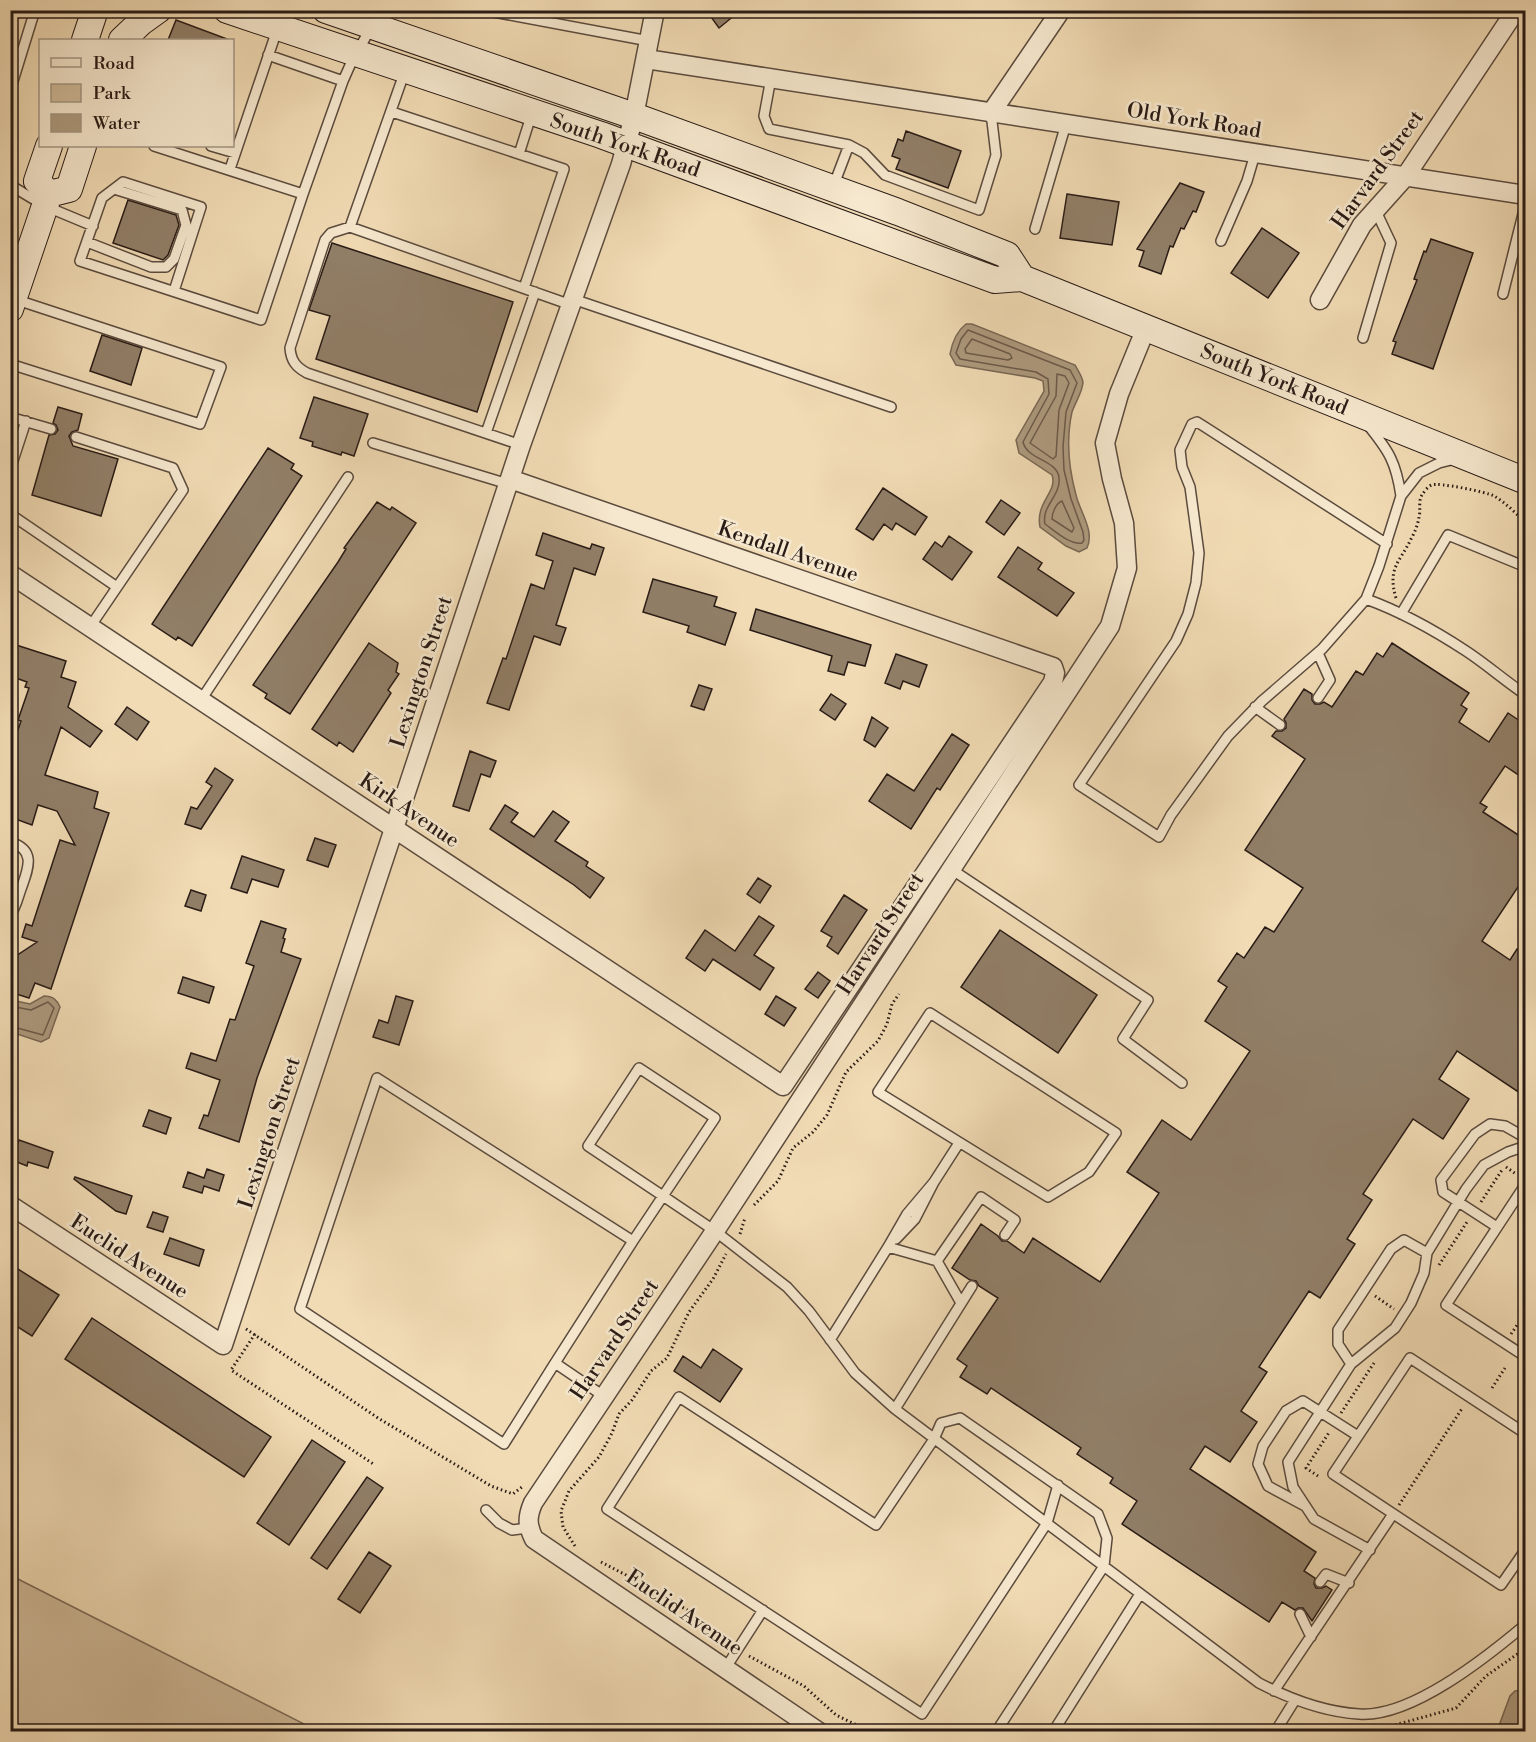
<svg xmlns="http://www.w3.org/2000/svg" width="1536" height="1742" font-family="'Libre Bodoni',serif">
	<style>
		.green { fill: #cfba99; stroke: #7c6a58; stroke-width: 1.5 }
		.water { fill: #ad9a7e; stroke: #786754; stroke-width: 1.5 }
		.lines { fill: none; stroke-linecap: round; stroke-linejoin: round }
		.shore { stroke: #6b5a4a; stroke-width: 1.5 }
		.building { fill: #917f68; stroke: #291b16; stroke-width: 1.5 }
		.service-casing { stroke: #5b4b3e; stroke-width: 12 }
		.minor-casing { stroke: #5b4b3e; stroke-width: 21 }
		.secondary-casing { stroke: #291b16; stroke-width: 28 }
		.path { stroke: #291b16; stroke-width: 3; stroke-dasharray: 1.5 3; stroke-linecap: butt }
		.service { stroke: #f6e8ce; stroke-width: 9 }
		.minor { stroke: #f6e8ce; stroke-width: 18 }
		.secondary { stroke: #f6e8ce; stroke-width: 26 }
		.labels { text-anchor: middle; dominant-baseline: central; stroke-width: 5; stroke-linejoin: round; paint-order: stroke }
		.street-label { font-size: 21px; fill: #291b16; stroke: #f6e8ce }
	</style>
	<rect width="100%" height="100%" fill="#f1dbb4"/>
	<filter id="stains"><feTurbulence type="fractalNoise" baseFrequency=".00333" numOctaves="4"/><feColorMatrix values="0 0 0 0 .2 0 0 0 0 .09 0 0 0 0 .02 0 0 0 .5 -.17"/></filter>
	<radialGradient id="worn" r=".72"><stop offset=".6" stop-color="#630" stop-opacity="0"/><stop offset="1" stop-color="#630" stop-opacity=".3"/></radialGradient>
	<path class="green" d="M10 1575 312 1728 314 1731H11Z"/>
	<path class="water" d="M966 324H972L1075 365C1078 370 1082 376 1083 382 1083 391 1075 403 1072 412 1066 439 1069 469 1076 495 1080 512 1095 531 1087 548L1079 552 1066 546 1040 527C1035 502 1058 492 1052 475L1019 453 1016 440 1044 391 1043 381 1035 378 956 365 950 354C952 343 957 331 966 324Z
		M44 996C53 996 57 1000 60 1007L49 1038 41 1042 11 1032V1000L30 1004Z
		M1525 1690V1731H1497L1510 1696 1515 1691Z"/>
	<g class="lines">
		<path class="shore" d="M968 330 1070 370 1077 383 1066 412 1063 447 1064 470 1071 499 1083 532 1084 540 1082 543C1070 545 1055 531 1045 524 1041 506 1061 496 1059 478 1058 460 1027 460 1023 442L1049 394 1048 379 1036 372 960 359 956 353 961 339Z
			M972 339 1010 354 1012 358 1008 360 966 353 965 349Z
			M1057 374 1065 376 1069 383 1059 410 1056 456 1053 459 1030 443 1056 396Z
			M1062 501 1074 528 1072 532 1052 519C1052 513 1056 503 1062 501Z
			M10 1006 31 1010 48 1002 54 1008 43 1035 10 1026"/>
	</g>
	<path class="building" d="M706 10H741L719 28Z
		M176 20 227 39V40H168Z
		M906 131 961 151 948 188 896 169 900 159 892 156 898 139 903 141Z
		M1180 183 1204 192 1196 212 1193 211 1184 229 1181 228 1173 247 1170 246 1161 274 1139 266 1144 251 1137 249Z
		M1067 194 1119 202 1112 245 1060 238Z
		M128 200 176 215 179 225 168 255 163 260 113 243Z
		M1262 228 1299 253 1268 298 1231 273Z
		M1431 239 1473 253 1433 369 1392 354 1396 342 1393 341 1417 280 1414 279 1424 251 1426 252Z
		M332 243 513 302 477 412 316 359 330 316 309 310Z
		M102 335 142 348 131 385 90 371Z
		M314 397 368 414 354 456 342 452 341 455 312 446 313 442 300 438Z
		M58 407 82 414 78 430 72 432 69 436 73 446 118 459 101 516 32 495 49 435 55 434 58 430 56 425 53 423Z
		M268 448 294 464 291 469 302 476 192 646 178 637 176 640 152 624Z
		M883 488 927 517 915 535 896 523 892 530 884 524 873 540 856 529Z
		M1001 500 1020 513 1004 535 986 522Z
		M377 502 390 510 392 507 416 523 290 714 265 698 267 694 253 685 338 562 346 549 344 548Z
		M543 533 590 549 592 544 604 548 595 575 574 568 556 625 566 628 560 645 534 636 509 710 487 703 503 658 506 659 531 584 544 589 553 561 536 555Z
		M949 536 972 552 952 580 923 559 935 542 942 547Z
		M1018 547 1042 563 1038 569 1074 593 1057 616 998 577Z
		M653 579 717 597 714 606 736 613 725 645 687 632 689 626 643 612Z
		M756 609 871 645 865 666 848 662 844 675 828 671 832 656 750 630Z
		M10 643 66 661 61 677 76 682 68 707 102 731 90 747 61 727 45 775 98 792 94 808 109 813 51 989 35 983 29 998 10 992V960L37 942 22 937 26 924 32 926 60 840 75 845 57 811 38 805 32 825 10 817V753L21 721 18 720 29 688 25 687 27 682 10 676Z
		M369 643 398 663 396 672 399 674 388 690 391 693 353 752 339 742 337 746 312 729Z
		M1392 643 1469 693 1461 705 1467 709 1459 722 1489 742 1508 713 1520 721 1519 728 1526 732V780L1505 766 1480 803 1487 807 1483 812 1526 840V875L1482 941 1510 960 1517 949 1526 955V1097L1457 1051 1439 1079 1469 1099 1443 1139 1413 1119 1363 1194 1372 1200 1347 1239 1355 1244 1320 1298 1309 1291 1259 1367 1267 1372 1241 1411 1257 1422 1230 1462 1205 1446 1190 1469 1316 1552 1304 1571 1315 1578 1314 1584 1316 1588H1322L1326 1586 1332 1590 1312 1621 1303 1608H1298L1295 1610 1282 1602 1269 1622 1122 1524 1137 1501 1110 1483 1113 1478 1077 1454 1081 1448 991 1388 987 1394 960 1377 967 1366 957 1359 998 1298 979 1286 976 1281 970 1280 952 1268 981 1224 998 1236 1002 1241H1007L1024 1253 1033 1238 1100 1282 1159 1193 1127 1172 1162 1120 1191 1140 1250 1051 1205 1021 1227 987 1218 981 1237 953 1244 958 1265 927 1274 932 1303 888 1245 850 1305 759 1272 736 1276 731H1282L1286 728V723L1284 719 1304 689 1312 694V700L1315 704H1320L1324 702 1332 707 1356 671 1363 675 1377 653 1383 657Z
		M896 654 927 665 919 687 903 681 900 689 885 683Z
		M699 685 712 689 704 710 691 706Z
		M831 694 846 704 835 720 820 710Z
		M127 707 149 722 137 740 115 724Z
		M872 717 888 728 875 747 864 740Z
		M952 734 969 745 940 790 937 788 911 829 869 801 887 774 914 791Z
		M470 751 496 761 490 777 481 774 469 811 453 806Z
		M215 768 233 780 201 829 185 824 191 807 197 809 212 786 206 782Z
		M505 805 518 813 511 822 534 837 553 811 569 822 555 841 588 862 586 866 604 878 590 898 574 885 490 829Z
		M315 838 336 845 328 867 307 860Z
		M242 856 284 870 278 887 252 879 247 893 231 888Z
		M758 878 771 886 760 903 747 894Z
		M191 890 206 895 201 911 185 906Z
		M844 895 867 910 838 954 827 946 832 937 821 931Z
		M759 916 774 926 754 955 774 968 760 990 713 959 705 971 686 958 705 930 735 951Z
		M261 921 286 929 283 938 285 939 281 952 301 959 257 1078 239 1142 199 1128 204 1115 208 1116 220 1080 186 1068 191 1053 216 1061 230 1019 235 1020 254 966 246 963Z
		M1000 930 1097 995 1058 1053 961 987Z
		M818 972 830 981 818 998 805 989Z
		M183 977 214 987 209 1003 178 993Z
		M396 996 413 1001 399 1045 373 1037 379 1020 388 1023Z
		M776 996 796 1008 784 1026 765 1014Z
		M149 1110 171 1118 166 1134 143 1126Z
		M19 1140 53 1152 48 1168 28 1162 27 1166 12 1160Z
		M207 1169 224 1175 219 1191 204 1186 202 1193 183 1187 188 1172 204 1178Z
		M75 1177 132 1196 126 1214 116 1211 74 1179Z
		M153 1212 168 1217 163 1232 147 1227Z
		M170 1238 204 1250 199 1266 164 1254Z
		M10 1264 59 1295 32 1336 10 1322Z
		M92 1318 271 1437 244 1477 65 1359Z
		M713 1349 742 1369 720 1402 674 1371 683 1356 701 1368Z
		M312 1440 345 1462 289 1545 257 1523Z
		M367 1477 383 1488 327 1569 311 1558Z
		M369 1552 391 1566 360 1613 338 1599Z"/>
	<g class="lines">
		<g class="service-casing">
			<path id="service" d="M483 10 649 41
				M268 55 343 81
				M405 71 350 227 571 305
				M771 78 764 116 769 129 849 145 833 187
				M10 91 35 10
				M392 112 519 154 532 113
				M849 145 864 153 885 175 979 210 996 155 991 113
				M154 146 303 194
				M211 146 235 153
				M519 154 564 169 524 288
				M230 169 277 30
				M10 185 45 206 93 226
				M350 227 331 233 325 240 290 348C291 361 296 367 307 373L521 445
				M1035 229 1066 124
				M1221 241 1247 181 1255 154
				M87 242 151 267H166L174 259 186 225 182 210 114 189
				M174 291 201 207 123 182 102 198 80 261 261 320 303 194 343 81 351 63 381 10
				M1503 294 1526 202
				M573 299 891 407
				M1363 338 1391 243 1375 209
				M10 364 200 424 221 367 14 299
				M10 417 51 429
				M1367 424C1389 451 1396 462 1401 496
				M486 433 535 292
				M76 437 173 468 183 490 90 627
				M373 443 508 484
				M1455 459 1439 463 1419 473 1401 496 1379 566 1366 599C1402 612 1434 630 1466 651 1486 664 1505 681 1526 695
				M10 470 26 421
				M10 514 117 587
				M1366 599 1322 649 1262 701 1228 736 1171 815 1159 837 1079 785 1176 641 1188 614 1196 583 1199 553 1190 487 1182 467 1180 450 1192 424 1197 422 1205 427 1387 544
				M1401 614 1448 535 1526 567
				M1318 653 1330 680 1318 698
				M201 700 348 477
				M1255 707 1280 725
				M1525 725H1526
				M10 842C37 850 28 869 21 889 18 897 16 908 10 915
				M951 869 1148 1000 1123 1039 1182 1083
				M930 1013 1116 1133 1089 1172 1048 1197 878 1092Z
				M639 1068 715 1118 663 1196 588 1146Z
				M1526 1190 1523 1188 1446 1305 1526 1357
				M1497 1227 1443 1192 1441 1180 1475 1134 1490 1124 1505 1126 1526 1138
				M896 1239 915 1219 934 1182 959 1143
				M888 1247 937 1261 981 1197 1015 1220 1005 1235
				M937 1261 961 1303
				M830 1340 888 1247 907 1214 934 1182
				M555 1363 633 1241
				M1351 1364 1338 1344V1330L1391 1249 1404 1240 1427 1253
				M605 1397 555 1363 504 1444 300 1309 377 1078 633 1241 663 1196 715 1231 787 1287 809 1311 855 1373 895 1409 1259 1683C1290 1699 1323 1712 1359 1714 1411 1718 1487 1657 1526 1624
				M895 1409 972 1286
				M1526 1434 1410 1358 1333 1474 1501 1585 1526 1549
				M1305 1506 1268 1486 1258 1464 1263 1446 1286 1411 1303 1401 1358 1436
				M486 1510 499 1523 512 1530 528 1528
				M1370 1550 1314 1519 1293 1487 1288 1462 1351 1364 1395 1328 1411 1303 1424 1273 1427 1253 1466 1189 1484 1165 1508 1152 1526 1146
				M1320 1582 1326 1574 1349 1583
				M1300 1614 1311 1637
				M725 1669 763 1610
				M1274 1691 1393 1514
				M996 1732 1104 1566 1107 1538 1098 1514 960 1418 941 1423 934 1439 876 1525 679 1397 607 1509 922 1714 1047 1523 1058 1485
				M1053 1732 1140 1594
				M1275 1732 1295 1700"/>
		</g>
		<g class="minor-casing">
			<path id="minor" d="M646 59 1526 195
				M991 113 1061 10
				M1320 300 1362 225 1405 177 1516 10
				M10 574 783 1086 1053 682 1055 673 1053 667 510 479
				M10 1205 223 1345 521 445 621 164 634 116 655 10
				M819 1732 534 1539C527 1525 527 1517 533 1503L715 1231 1110 626 1127 568 1124 523 1112 479 1105 443 1119 394 1146 328"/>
		</g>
		<g class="secondary-casing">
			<path id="secondary" d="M227 10 601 135 995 280 1022 278 1526 481
				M326 10 634 116 898 212 1007 255 1022 278
				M85 40 95 10
				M122 40 140 23 158 10
				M49 194 69 189 83 146
				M49 194 37 181 49 146
				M10 309 49 194"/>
		</g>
		<path class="path" d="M1396 598C1387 568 1400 562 1411 539 1415 532 1418 524 1419 517 1421 510 1418 501 1422 495 1424 492 1428 486 1432 485 1437 482 1487 492 1494 496 1505 502 1516 514 1526 522
			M1506 1167 1516 1174
			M1481 1202 1502 1170
			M754 1205 778 1181 793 1148 813 1132 827 1115 846 1072 878 1041 887 1024 892 1004 899 994
			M740 1234 745 1218
			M1439 1265 1467 1222
			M1375 1296 1394 1309
			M246 1329 378 1418 491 1486 513 1494 522 1487
			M255 1334 231 1370 375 1465
			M1511 1334 1526 1312
			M1492 1388 1505 1368
			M1341 1413 1374 1363
			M1318 1476 1306 1468 1330 1431
			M1399 1505 1463 1407
			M575 1546 563 1527 561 1511 569 1491 599 1457 612 1433 619 1414 632 1400 651 1371 667 1358 689 1312 713 1279 726 1254
			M601 1562 626 1575 648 1594 669 1600 689 1611 728 1642
			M749 1656 804 1686 836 1715 871 1732
			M1351 1732 1377 1730 1456 1708 1486 1676 1526 1648"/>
		<use href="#service" class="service"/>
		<use href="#minor" class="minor"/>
		<use href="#secondary" class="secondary"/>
	</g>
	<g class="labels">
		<g class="street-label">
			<text transform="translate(1194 121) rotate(9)">Old York Road</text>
			<text transform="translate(625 146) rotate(19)">South York Road</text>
			<text transform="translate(1378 170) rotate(-54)">Harvard Street</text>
			<text transform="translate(1274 380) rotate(22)">South York Road</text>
			<text transform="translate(788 552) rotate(19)">Kendall Avenue</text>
			<text transform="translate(422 672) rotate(-72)">Lexington Street</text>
			<text transform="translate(409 811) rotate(34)">Kirk Avenue</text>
			<text transform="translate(881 934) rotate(-57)">Harvard Street</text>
			<text transform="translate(270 1133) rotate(-72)">Lexington Street</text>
			<text transform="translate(129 1257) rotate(33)">Euclid Avenue</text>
			<text transform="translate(615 1340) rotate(-56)">Harvard Street</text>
			<text transform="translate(684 1613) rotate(34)">Euclid Avenue</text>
		</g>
	</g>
	<rect width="1536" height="1742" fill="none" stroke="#f1dbb4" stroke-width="36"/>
	<rect x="12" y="12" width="1512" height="1718" fill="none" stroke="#291b16" stroke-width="3"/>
	<rect x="18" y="18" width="1500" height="1706" fill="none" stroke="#291b16" stroke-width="1.5"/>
	<rect x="39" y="39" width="195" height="108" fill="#f6e8ce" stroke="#a49684" stroke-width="1.5"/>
	<rect x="51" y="58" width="30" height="9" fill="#f6e8ce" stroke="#a49684" stroke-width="1.5"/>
	<text x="93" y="69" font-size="18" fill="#291b16">Road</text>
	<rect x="51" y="84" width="30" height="18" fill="#cfba99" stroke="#a49684" stroke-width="1.5"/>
	<text x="93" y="99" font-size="18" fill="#291b16">Park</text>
	<rect x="51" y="114" width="30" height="18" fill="#ad9a7e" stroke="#a49684" stroke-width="1.5"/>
	<text x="93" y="129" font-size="18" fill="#291b16">Water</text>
	<rect width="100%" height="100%" filter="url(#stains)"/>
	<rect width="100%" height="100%" fill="url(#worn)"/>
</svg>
